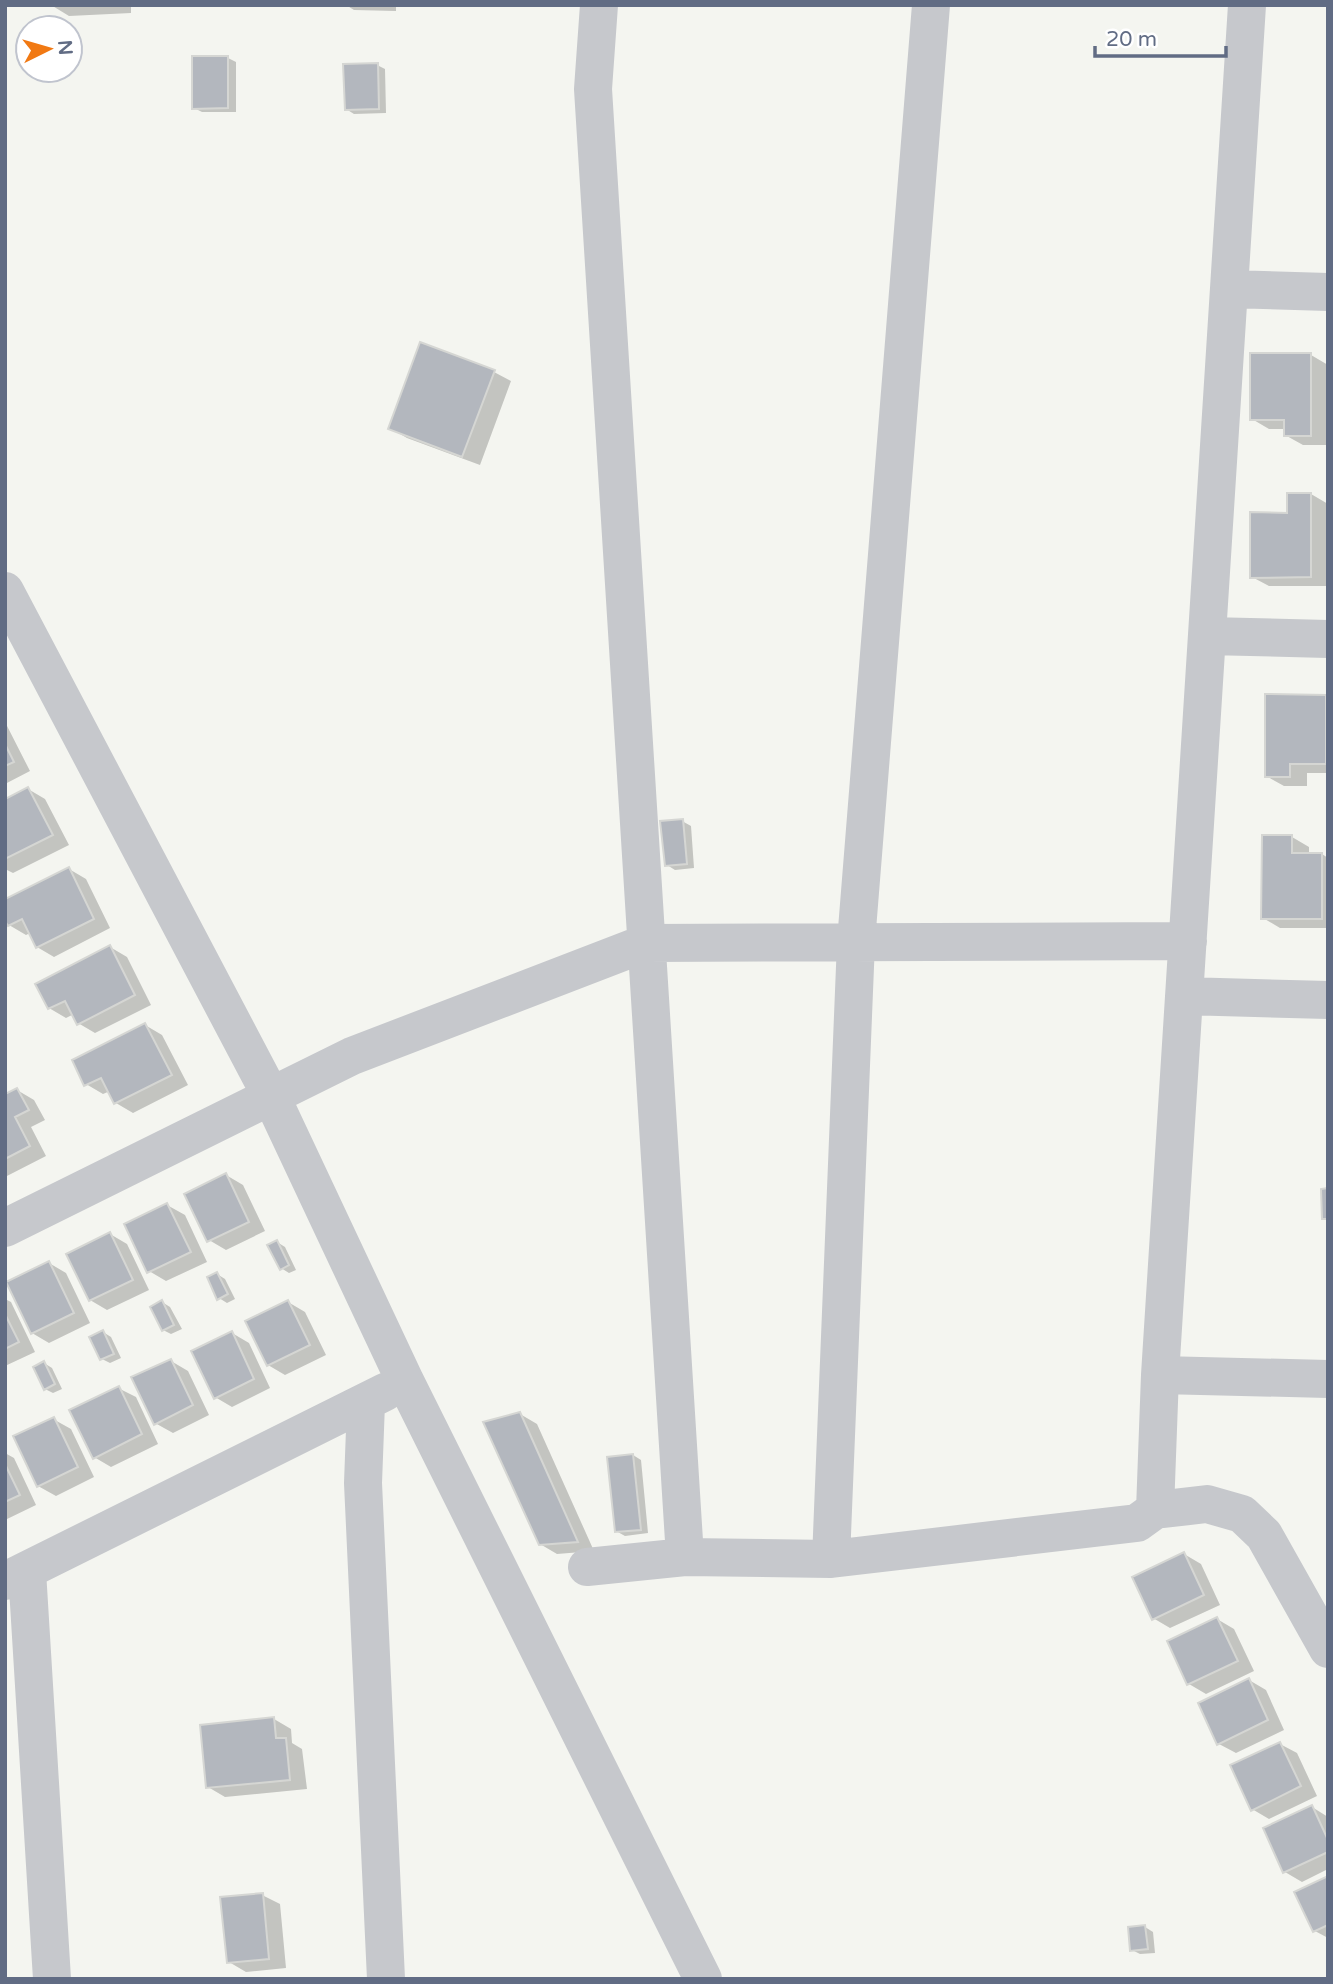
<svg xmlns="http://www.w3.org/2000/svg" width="1333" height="1984" font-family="'Varela Round',sans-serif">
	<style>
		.shadow { fill: #0003 }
		.building { fill: #b3b7be; stroke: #d5d6d3; stroke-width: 2 }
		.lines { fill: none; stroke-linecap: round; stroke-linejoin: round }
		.minor { stroke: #c6c8cc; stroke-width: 38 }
	</style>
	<rect width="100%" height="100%" fill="#f4f5f0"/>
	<path class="shadow" d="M51 5H131V13L69 16Z
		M346 5H396V11L354 10Z
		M228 58 236 62V112H202L194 108Z
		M377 65 385 69 386 113 354 114 346 109Z
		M1311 355 1328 365V445H1303L1285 435V429H1269L1252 419Z
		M494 372 511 381 480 465 407 438 390 428Z
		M1311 494 1328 504 1327 586H1269L1252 577 1289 514Z
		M1326 697 1328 698V773H1307V786H1284L1266 776Z
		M5 722 30 771 5 784Z
		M28 789 45 799 69 845 13 873 5 869V801Z
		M682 821 691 826 694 868 675 870 667 865Z
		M1292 837 1309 847V855L1322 854 1328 858V928H1280L1263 918Z
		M69 869 86 879 110 928 54 957 37 947 30 933 26 935 9 925Z
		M110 947 127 957 151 1005 95 1033 78 1023 74 1014 66 1018 49 1008Z
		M145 1025 162 1035 188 1085 133 1113 116 1103 110 1091 103 1094 86 1084Z
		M17 1090 34 1100 45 1120 31 1127 46 1156 5 1177V1096Z
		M226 1175 243 1185 265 1231 226 1250 209 1240Z
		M167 1205 185 1215 207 1262 166 1281 149 1271Z
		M110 1234 127 1244 149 1290 107 1310 90 1300Z
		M277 1242 285 1247 296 1270 289 1273 281 1268Z
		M49 1263 66 1273 90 1323 49 1343 32 1333Z
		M217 1274 225 1279 235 1299 227 1303 219 1298Z
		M5 1299 11 1302 35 1352 5 1366Z
		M162 1302 170 1307 182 1329 171 1334 163 1330Z
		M288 1302 305 1312 326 1355 285 1375 268 1365Z
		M103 1332 111 1337 121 1358 110 1363 102 1359Z
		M232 1333 249 1343 270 1388 232 1407 215 1397Z
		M171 1361 188 1371 209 1415 173 1433 155 1423Z
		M44 1363 52 1368 62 1389 53 1393 45 1389Z
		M118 1388 136 1397 158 1444 111 1467 94 1457Z
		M520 1414 537 1424 594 1551 557 1554 540 1544Z
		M53 1419 71 1429 94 1477 56 1496 38 1486Z
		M5 1453 14 1458 36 1505 5 1520Z
		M633 1455 641 1460 648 1533 625 1536 616 1531Z
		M1184 1554 1201 1564 1220 1605 1170 1628 1153 1618Z
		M1217 1619 1234 1629 1254 1671 1206 1694 1189 1684Z
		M1249 1680 1266 1690 1284 1730 1236 1753 1219 1744Z
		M274 1719 291 1729 292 1743 302 1749 307 1789 225 1797 208 1787Z
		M1280 1744 1297 1753 1317 1796 1269 1819 1252 1809Z
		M1312 1807 1328 1817V1869L1302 1882 1285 1872Z
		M1328 1878V1938L1315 1931Z
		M262 1895 280 1904 286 1968 246 1972 229 1962Z
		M1145 1927 1153 1932 1155 1953 1140 1954 1132 1950Z"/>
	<path class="building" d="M192 56H228V108L192 109Z
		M378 63 379 109 345 110 343 64Z
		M420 342 495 370 462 457 388 429Z
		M1250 353H1311V436H1284V420H1250Z
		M1287 493H1311V577L1250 578V512L1287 513Z
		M1265 694 1326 695V764H1290V777H1265Z
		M5 744 14 762 5 766Z
		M28 787 53 835 5 859V799Z
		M683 819 687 864 665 866 660 821Z
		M1262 835H1292V853H1322V919H1261Z
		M69 867 94 919 36 948 22 919 8 926 5 921V899Z
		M110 945 135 995 77 1025 65 1001 48 1009 35 984Z
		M145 1023 172 1075 114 1104 101 1078 84 1086 72 1060Z
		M17 1088 29 1110 15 1117 30 1146 5 1159V1094Z
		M226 1173 249 1222 207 1242 184 1194Z
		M1328 1188V1219H1322L1321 1189Z
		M167 1203 191 1252 147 1273 124 1224Z
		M110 1232 133 1280 89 1301 66 1254Z
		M277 1240 289 1265 280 1270 267 1245Z
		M49 1261 74 1313 31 1334 6 1282Z
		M217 1272 228 1294 217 1300 207 1277Z
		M162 1300 174 1325 162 1331 150 1307Z
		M288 1300 310 1345 267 1366 245 1321Z
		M5 1314 19 1342 5 1349Z
		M103 1330 114 1354 100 1360 89 1337Z
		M232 1331 254 1379 214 1399 191 1351Z
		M171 1359 193 1405 154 1425 131 1377Z
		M44 1361 55 1384 44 1390 33 1367Z
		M119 1386 142 1434 93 1459 69 1410Z
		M520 1412 578 1542 539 1545 483 1422Z
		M54 1417 78 1467 37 1487 13 1436Z
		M633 1454 641 1530 615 1532 607 1457Z
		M5 1464 20 1495 5 1502Z
		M1184 1552 1204 1595 1152 1620 1132 1577Z
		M1217 1617 1238 1661 1187 1685 1167 1641Z
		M1249 1678 1268 1720 1217 1745 1198 1703Z
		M274 1717 276 1738H286L290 1780 206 1788 200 1725Z
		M1280 1742 1301 1786 1251 1811 1230 1765Z
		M1312 1805 1328 1840V1852L1283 1873 1263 1828Z
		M1328 1876V1925L1313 1932 1294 1892Z
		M263 1893 269 1959 227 1963 220 1897Z
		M1145 1925 1148 1949 1130 1951 1128 1927Z"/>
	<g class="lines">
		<path class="minor" d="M599 5 593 89 685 1557
			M1229 289 1328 292
			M5 591 271 1096 405 1381 703 1979
			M1207 636 1328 639
			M1184 996 1328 1000
			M5 1228 352 1056 646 943 1188 941
			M1160 1375 1328 1379
			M366 1403 363 1483 386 1979
			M1155 1510 1207 1504 1242 1514 1264 1535 1328 1649
			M831 1559 856 942 931 5
			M587 1567 685 1557 831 1559 1137 1523 1155 1510 1160 1375 1247 5
			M27 1571 52 1979
			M5 1581 385 1392"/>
	</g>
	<rect width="1333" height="1984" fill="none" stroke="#616c84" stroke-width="14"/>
	<g transform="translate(49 49) rotate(85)"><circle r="33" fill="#ffffff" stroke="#c0c4ce" stroke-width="2"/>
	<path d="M0-5L12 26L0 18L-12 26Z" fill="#f17913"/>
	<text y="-10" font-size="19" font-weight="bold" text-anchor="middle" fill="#616c84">N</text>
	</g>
	<path d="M1095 46v10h131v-10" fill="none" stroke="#616c84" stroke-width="3.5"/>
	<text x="1106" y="46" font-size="21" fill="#616c84" stroke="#ffffff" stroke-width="5" paint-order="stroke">20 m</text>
</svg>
